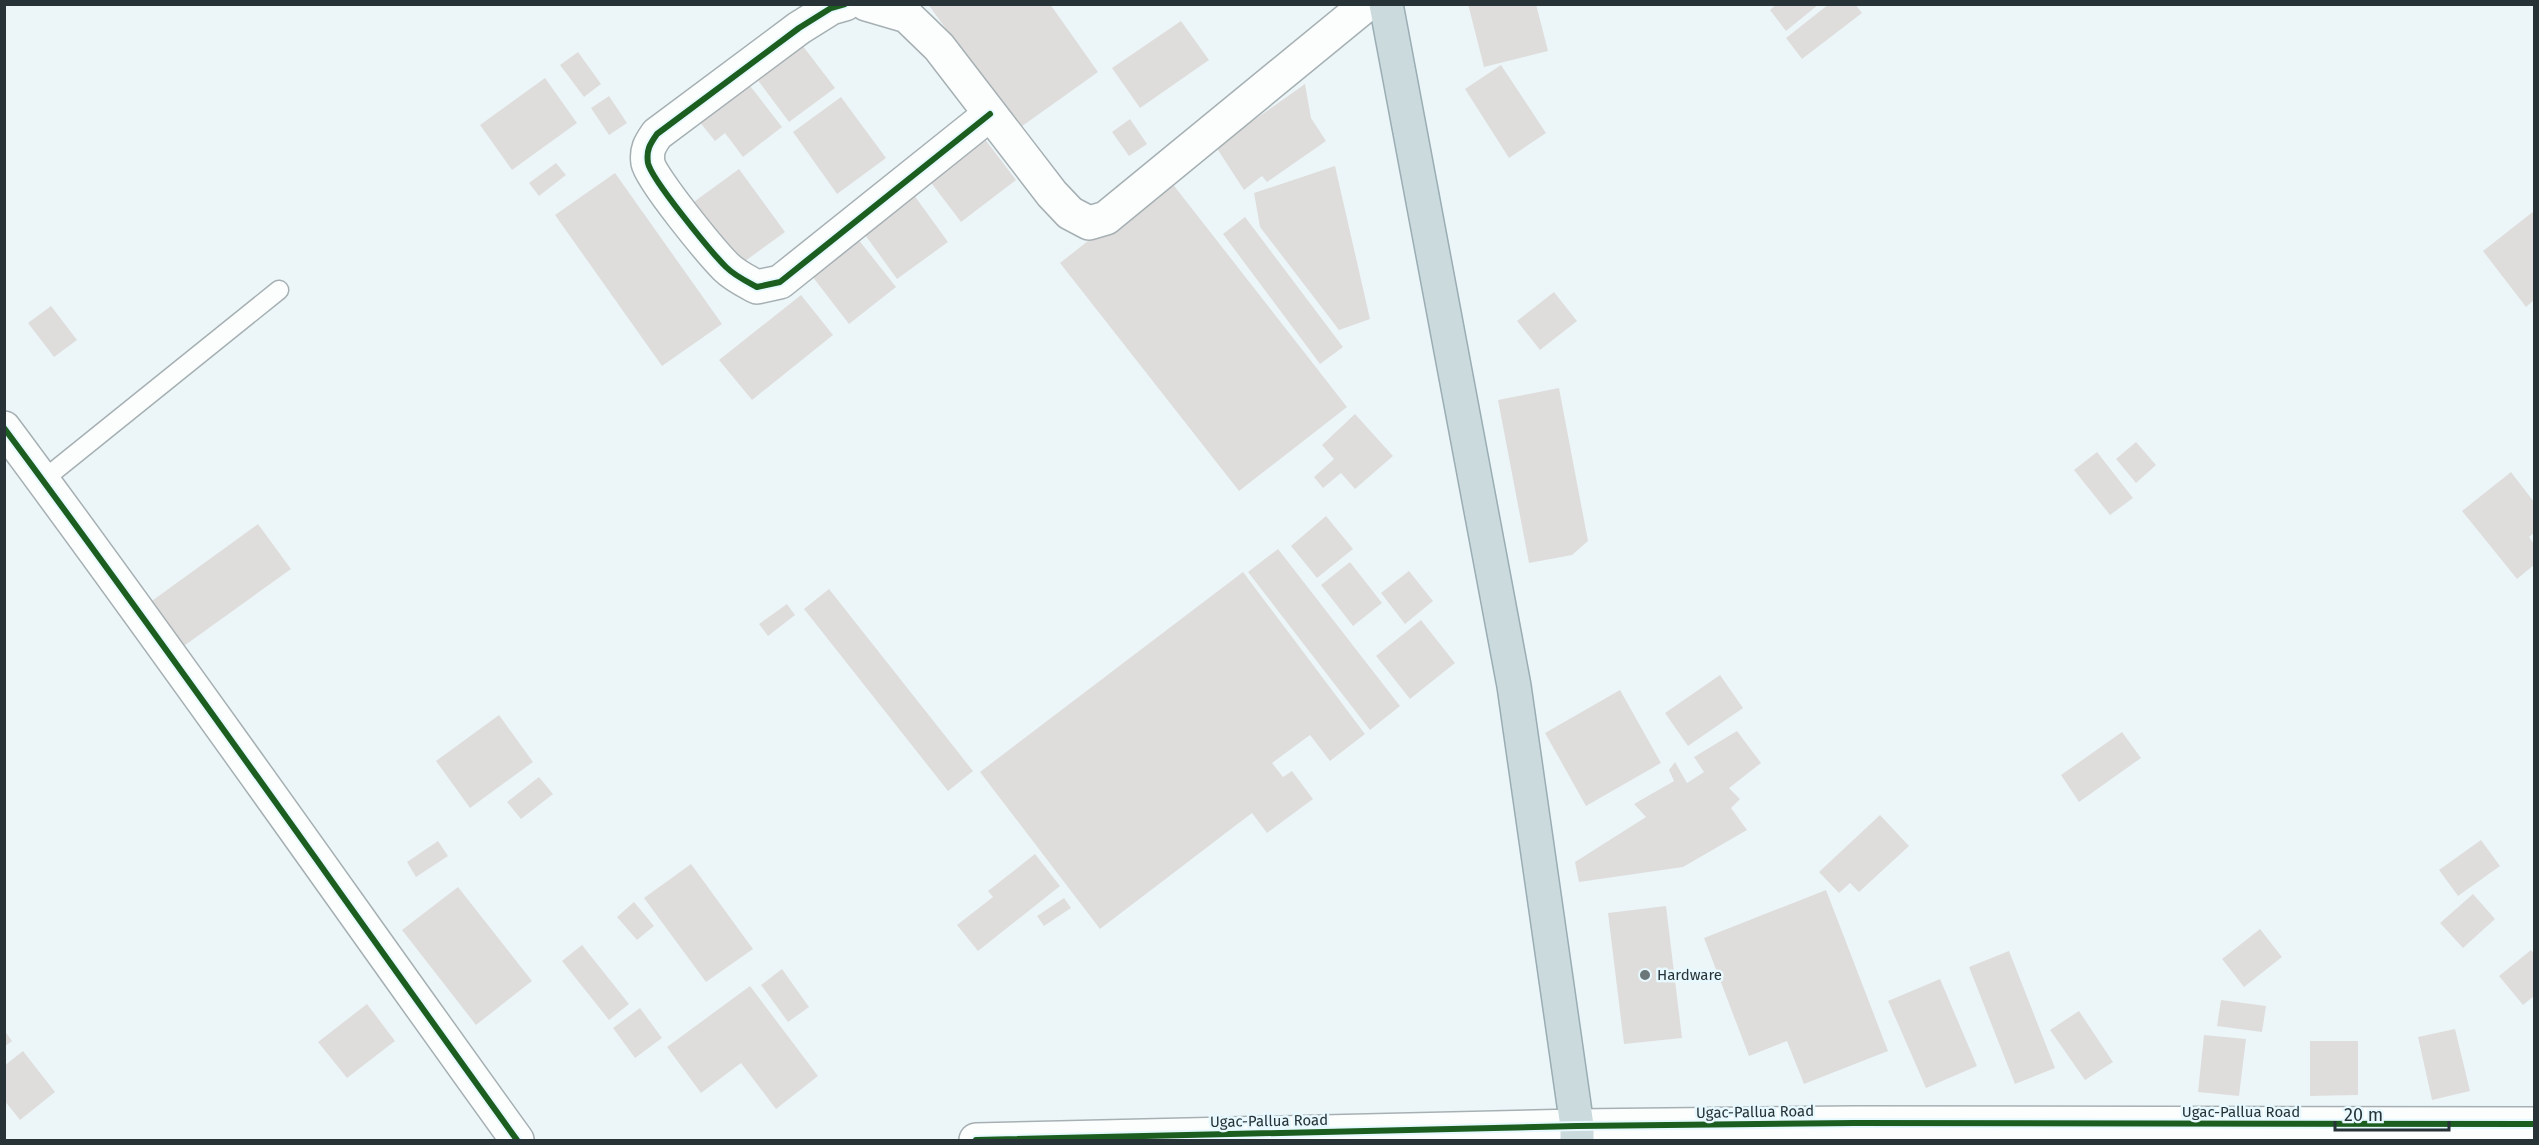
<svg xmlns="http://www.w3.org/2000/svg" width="2539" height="1145" font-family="'Fira Sans',sans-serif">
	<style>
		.building { fill: #dfdddb }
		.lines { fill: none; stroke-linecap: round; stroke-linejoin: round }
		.lane-casing { stroke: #a6b0b3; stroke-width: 21 }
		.street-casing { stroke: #a6b0b3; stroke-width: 36 }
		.secondary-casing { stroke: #a6b0b3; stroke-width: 36 }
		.highway-casing { stroke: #9aadb3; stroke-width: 36 }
		.lane { stroke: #fcfefe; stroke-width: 18 }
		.street { stroke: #fcfefe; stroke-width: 33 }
		.secondary { stroke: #fcfefe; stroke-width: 33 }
		.highway { stroke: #cbdadd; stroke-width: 33 }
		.cycleway-casing { stroke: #e7f9fe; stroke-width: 10 }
		.cycleway { stroke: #1b5e20; stroke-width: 6 }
		.poi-dot { fill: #6c777a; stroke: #e7f9fe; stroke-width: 2 }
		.labels { text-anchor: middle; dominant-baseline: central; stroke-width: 5; stroke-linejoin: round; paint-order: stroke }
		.poi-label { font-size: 15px; fill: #273336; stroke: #e7f9fe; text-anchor: start }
		.street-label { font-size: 15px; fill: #273336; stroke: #e7f9fe }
	</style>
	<rect width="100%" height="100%" fill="#ecf6f9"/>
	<path class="building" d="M928 4H1050L1098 72 1018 129Z
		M1468 4H1536L1548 51 1484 67Z
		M1777 4H1819L1786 31 1770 10Z
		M1829 4H1855L1862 13 1802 59 1786 38Z
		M1181 21 1209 60 1140 108 1112 68Z
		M796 37 835 88 789 122 751 71Z
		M578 52 601 84 584 97 560 65Z
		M1501 65 1546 133 1509 158 1465 89Z
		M741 74 782 127 743 157 725 133 715 141 694 115Z
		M545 78 577 123 512 170 480 125Z
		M1305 84 1311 118 1326 141 1267 182 1262 176 1244 190 1216 147Z
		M609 96 627 123 609 135 591 108Z
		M841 97 886 158 837 194 793 132Z
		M1130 119 1147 144 1129 156 1112 132Z
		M981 134 1016 180 961 222 926 176Z
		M556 163 566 175 539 196 529 183Z
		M1335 166 1370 319 1339 330 1260 227 1254 193Z
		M739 169 785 232 737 267 691 204Z
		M615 173 722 324 662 366 555 215Z
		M1168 178 1347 407 1239 491 1060 263Z
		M914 195 948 242 897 279 863 232Z
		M2534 211V300L2526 307 2483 251Z
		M1245 217 1343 347 1320 364 1223 234Z
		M858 239 896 287 849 324 812 276Z
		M1554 292 1577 321 1540 350 1517 321Z
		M801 295 833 335 752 400 719 360Z
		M51 306 77 340 54 357 28 323Z
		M1559 388 1588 541 1572 555 1529 563 1498 400Z
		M1355 414 1393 456 1355 489 1341 473 1323 488 1314 477 1334 459 1322 445Z
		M2136 442 2156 465 2136 483 2116 459Z
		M2097 452 2133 498 2110 515 2074 470Z
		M2511 472 2534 502V533L2529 537 2534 544V565L2517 579 2462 511Z
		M1326 516 1353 549 1317 578 1291 546Z
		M258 524 291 569 181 648 149 603Z
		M1278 549 1400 706 1370 730 1248 572Z
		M1350 562 1382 603 1353 626 1321 585Z
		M1409 571 1433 601 1405 624 1381 593Z
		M1243 572 1365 734 1330 761 1310 735 1272 763 1283 777 1292 771 1313 799 1267 833 1252 813 1100 929 980 772Z
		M829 589 973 771 948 791 804 609Z
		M787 604 795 615 768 636 759 624Z
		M1421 620 1455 663 1410 699 1376 656Z
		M1720 675 1743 708 1688 746 1665 713Z
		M1620 690 1661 763 1586 806 1545 733Z
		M499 715 533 762 470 808 436 761Z
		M1737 731 1761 763 1729 788 1740 799 1731 808 1747 830 1683 867 1579 882 1575 862 1646 817 1634 804 1674 781 1669 770 1675 762 1687 783 1704 772 1694 757Z
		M2122 732 2141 758 2079 802 2061 775Z
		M539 777 553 794 521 819 507 802Z
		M1880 815 1909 846 1859 892 1850 883 1839 893 1819 872Z
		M2481 840 2500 866 2458 896 2439 870Z
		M438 841 448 856 416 877 407 862Z
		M1035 854 1060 886 978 951 957 925 993 897 988 891Z
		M691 864 753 949 706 982 644 898Z
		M458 887 532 981 476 1025 402 930Z
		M1826 890 1888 1051 1804 1084 1787 1041 1749 1056 1704 938Z
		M2473 894 2495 919 2463 948 2440 923Z
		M1064 898 1071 908 1044 926 1037 916Z
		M634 902 654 926 637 940 617 917Z
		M1666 906 1682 1038 1624 1044 1608 913Z
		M2260 929 2282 957 2244 987 2222 959Z
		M582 945 629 1004 609 1020 562 961Z
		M2531 950 2534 954V996L2523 1005 2499 976Z
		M2009 951 2055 1068 2015 1084 1969 967Z
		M782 969 809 1007 788 1022 761 985Z
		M1940 979 1977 1066 1926 1088 1888 1001Z
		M750 986 818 1076 776 1109 741 1063 701 1093 667 1047Z
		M2221 1000 2266 1006 2262 1032 2217 1026Z
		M367 1004 395 1041 347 1078 318 1042Z
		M640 1008 662 1038 635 1058 613 1028Z
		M2079 1011 2113 1062 2085 1080 2050 1030Z
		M2455 1029 2470 1091 2432 1100 2418 1037Z
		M4 1030 12 1041 4 1047Z
		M2204 1035 2246 1039 2239 1096 2198 1092Z
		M2310 1041H2358V1095L2310 1096Z
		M23 1051 55 1092 20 1120 4 1100V1066Z"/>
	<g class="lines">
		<g class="lane-casing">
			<path id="lane" d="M43 480 279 290"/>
		</g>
		<g class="street-casing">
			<path id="street" d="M845 4 831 8 799 28 657 134C650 144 646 150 648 163 651 179 712 253 726 267 735 276 746 281 757 287L780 282 990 114
				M866 4 907 16 939 47 1052 194 1070 213 1089 223 1106 218 1367 4
				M4 428C179 663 346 903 517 1140"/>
		</g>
		<g class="secondary-casing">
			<path id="secondary" d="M976 1140 1577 1126 1855 1123 2534 1124"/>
		</g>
		<g class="highway-casing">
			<path id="highway" d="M1386 4 1514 686 1577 1126V1140"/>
		</g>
		<use href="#lane" class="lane"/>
		<use href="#street" class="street"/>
		<use href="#secondary" class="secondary"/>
		<use href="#highway" class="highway"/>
		<g class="cycleway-casing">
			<path id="cycleway" d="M845 4 831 8 799 28 657 134C650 144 646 150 648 163 651 179 712 253 726 267 735 276 746 281 757 287L780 282 990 114
				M4 428C179 663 346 903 517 1140
				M976 1140 1577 1126 1855 1123 2534 1124"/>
		</g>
		<use href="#cycleway" class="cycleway"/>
	</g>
	<circle class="poi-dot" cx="1645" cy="975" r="6"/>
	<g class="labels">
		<g class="poi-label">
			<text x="1657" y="975">Hardware</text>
		</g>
		<g class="street-label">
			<text transform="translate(1755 1112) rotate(-1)">Ugac-Pallua Road</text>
			<text x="2241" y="1112">Ugac-Pallua Road</text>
			<text transform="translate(1269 1121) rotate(-1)">Ugac-Pallua Road</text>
		</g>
	</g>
	<rect width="2539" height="1145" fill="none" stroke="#273336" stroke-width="12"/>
	<path d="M2335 1121v9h114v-9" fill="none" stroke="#273336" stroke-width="3"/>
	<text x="2344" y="1121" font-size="18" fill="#273336" stroke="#e7f9fe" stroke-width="4.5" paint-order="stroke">20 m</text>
</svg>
